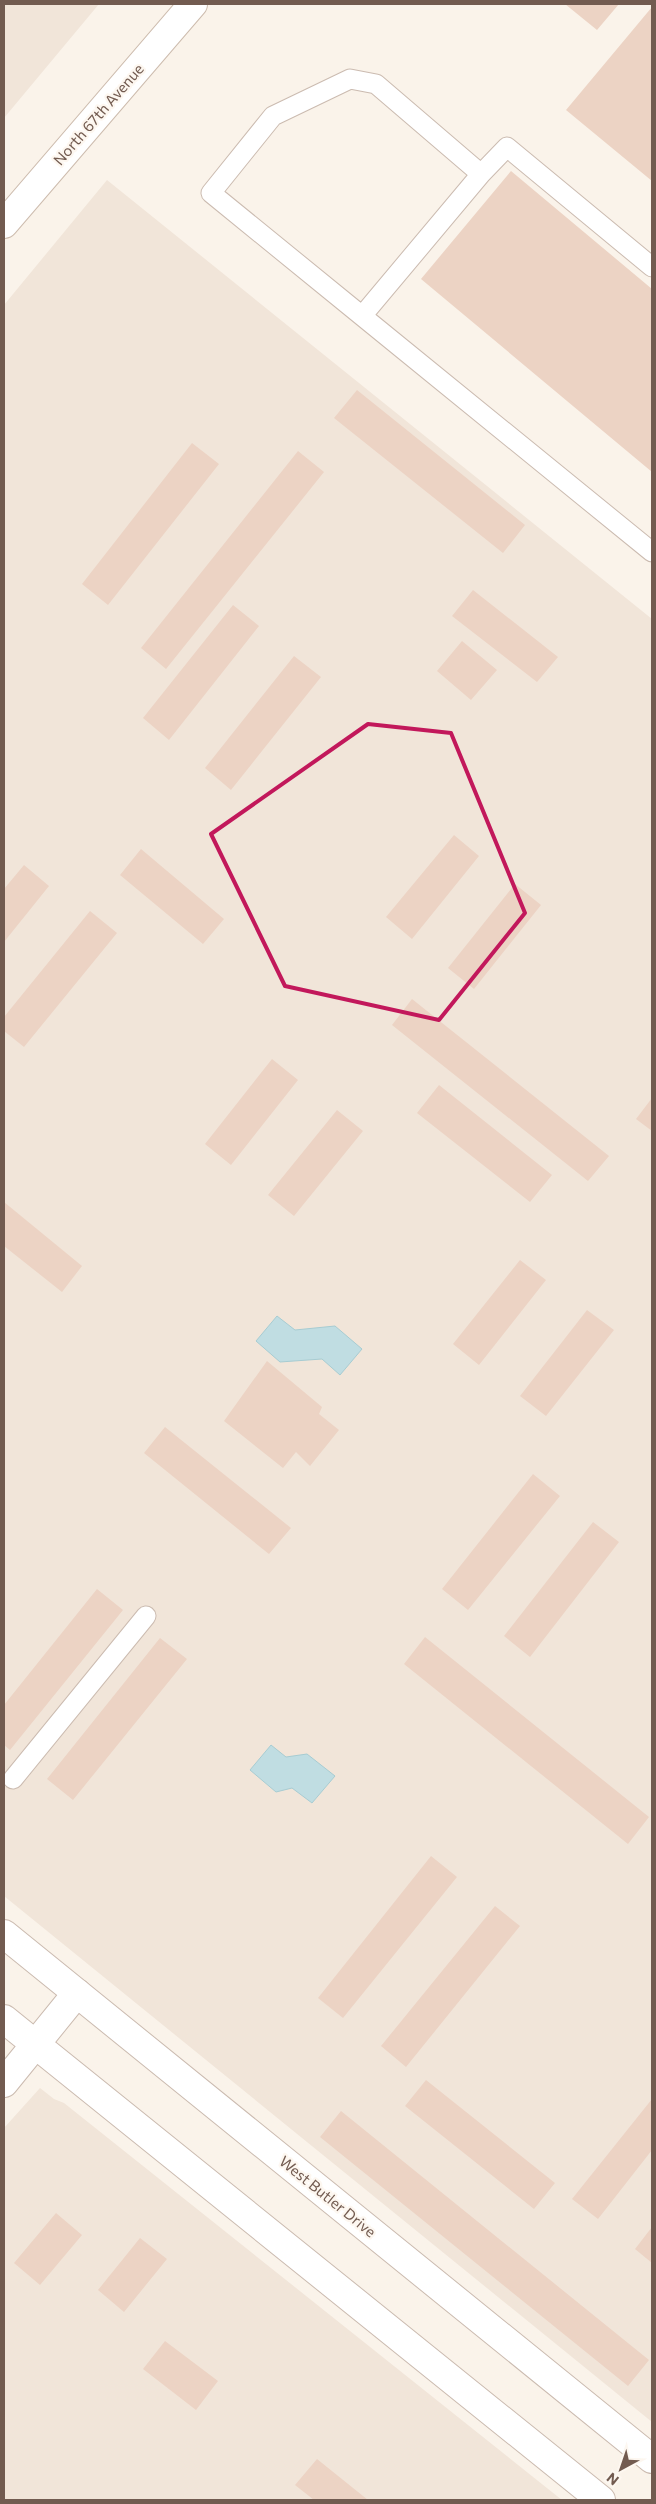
<svg xmlns="http://www.w3.org/2000/svg" width="656" height="2504" font-family="Commissioner,sans-serif">
	<style>
		.residential { fill: #f1e5d9 }
		.water { fill: #c0dde2; stroke: #a7ccd2 }
		.building { fill: #ecd3c4 }
		.lines { fill: none; stroke-linecap: round; stroke-linejoin: round }
		.service-casing { stroke: #cbbbb0; stroke-width: 21 }
		.minor-casing { stroke: #cbbbb0; stroke-width: 30 }
		.tertiary-casing { stroke: #cbbbb0; stroke-width: 30 }
		.secondary-casing { stroke: #cdbcae; stroke-width: 30 }
		.service { stroke: #fff; stroke-width: 19 }
		.minor { stroke: #fff; stroke-width: 28 }
		.tertiary { stroke: #fff; stroke-width: 28 }
		.secondary { stroke: #fff; stroke-width: 28 }
		.marked { fill: none; stroke: #c2185b; stroke-width: 4; stroke-linejoin: round }
		.labels { text-anchor: middle; dominant-baseline: central; stroke-width: 4.5; stroke-linejoin: round; paint-order: stroke }
		.street-label { font-size: 15px; fill: #725b50; stroke: #fdf7f0 }
	</style>
	<rect width="100%" height="100%" fill="#faf3ea"/>
	<path class="residential" d="M4 4H99L4 118Z
		M107 180 652 619V2422L4 1896V305Z
		M40 2088 54 2099 64 2103 562 2500H4V2128Z"/>
	<path class="water" d="M277 1316 295 1330 335 1326 362 1349 340 1375 322 1359 280 1362 256 1341Z
		M271 1745 286 1757 307 1754 335 1776 312 1803 292 1788 276 1792 250 1770Z"/>
	<path class="building" d="M565 4H619L597 30Z
		M652 7V181L566 110Z
		M511 171 652 289V472L421 279Z
		M357 390 525 525 503 553 334 418Z
		M192 443 219 464 108 605 82 584Z
		M298 451 324 472 166 669 141 648Z
		M473 590 558 657 537 682 452 616Z
		M233 605 259 626 169 740 143 718Z
		M462 641 497 670 471 700 437 671Z
		M294 656 321 677 231 790 205 768Z
		M454 835 479 856 412 939 386 917Z
		M141 849 224 919 203 944 120 875Z
		M24 865 49 886 4 942V889Z
		M515 884 541 905 474 989 448 968Z
		M90 911 117 933 24 1047 4 1031V1017Z
		M412 999 609 1156 588 1181 392 1025Z
		M272 1059 298 1080 231 1165 205 1144Z
		M439 1085 552 1175 530 1202 417 1113Z
		M652 1098V1131L636 1119Z
		M337 1110 363 1131 294 1216 268 1195Z
		M4 1202 82 1266 62 1292 4 1246Z
		M520 1260 546 1280 479 1365 453 1344Z
		M587 1310 614 1330 546 1416 520 1396Z
		M267 1361 322 1407 319 1414 339 1430 310 1466 296 1452 283 1468 224 1421Z
		M165 1427 291 1528 269 1554 144 1453Z
		M533 1474 560 1496 468 1610 442 1589Z
		M593 1522 619 1542 530 1657 504 1636Z
		M97 1589 123 1610 10 1750 4 1745V1705Z
		M425 1637 649 1817 628 1844 404 1664Z
		M160 1638 187 1659 73 1800 47 1779Z
		M431 1856 457 1877 343 2018 318 1998Z
		M495 1906 520 1926 406 2067 381 2046Z
		M426 2080 555 2183 534 2209 405 2106Z
		M652 2099V2150L598 2219 572 2199Z
		M341 2111 649 2360 628 2386 320 2137Z
		M56 2213 82 2235 40 2285 14 2263Z
		M652 2227V2263L635 2249Z
		M140 2238 167 2259 124 2312 98 2290Z
		M165 2341 218 2381 196 2410 143 2369Z
		M317 2459 368 2500H314L295 2485Z"/>
	<g class="lines">
		<g class="service-casing">
			<path id="service" d="M350 79 376 84 481 174 362 316 211 193 273 116Z
				M481 174 507 147 652 267
				M362 316 652 552
				M13 1779 146 1616"/>
		</g>
		<g class="minor-casing">
			<path id="minor" d="M4 2083 77 1993"/>
		</g>
		<g class="tertiary-casing">
			<path id="tertiary" d="M4 1934 652 2459
				M4 2019 601 2500"/>
		</g>
		<g class="secondary-casing">
			<path id="secondary" d="M4 224 193 4"/>
		</g>
		<use href="#service" class="service"/>
		<use href="#minor" class="minor"/>
		<use href="#tertiary" class="tertiary"/>
		<use href="#secondary" class="secondary"/>
	</g>
	<path class="marked" d="M368 724 451 733 525 913 439 1020 285 986 211 834Z"/>
	<g class="labels">
		<g class="street-label">
			<text transform="translate(98 114) rotate(-49)">North 67th Avenue</text>
			<text transform="translate(328 2196) rotate(39)">West Butler Drive</text>
		</g>
	</g>
	<rect width="656" height="2504" fill="none" stroke="#725b50" stroke-width="10"/>
	<g transform="translate(621 2469) rotate(220)" stroke="#fdf7f0" stroke-width="4" paint-order="stroke">
	<path d="M0-4L9 19L0 12L-9 19Z" fill="#725b50"/>
	<text y="-8" font-size="14" font-weight="bold" text-anchor="middle" fill="#725b50">N</text>
	</g>
</svg>
